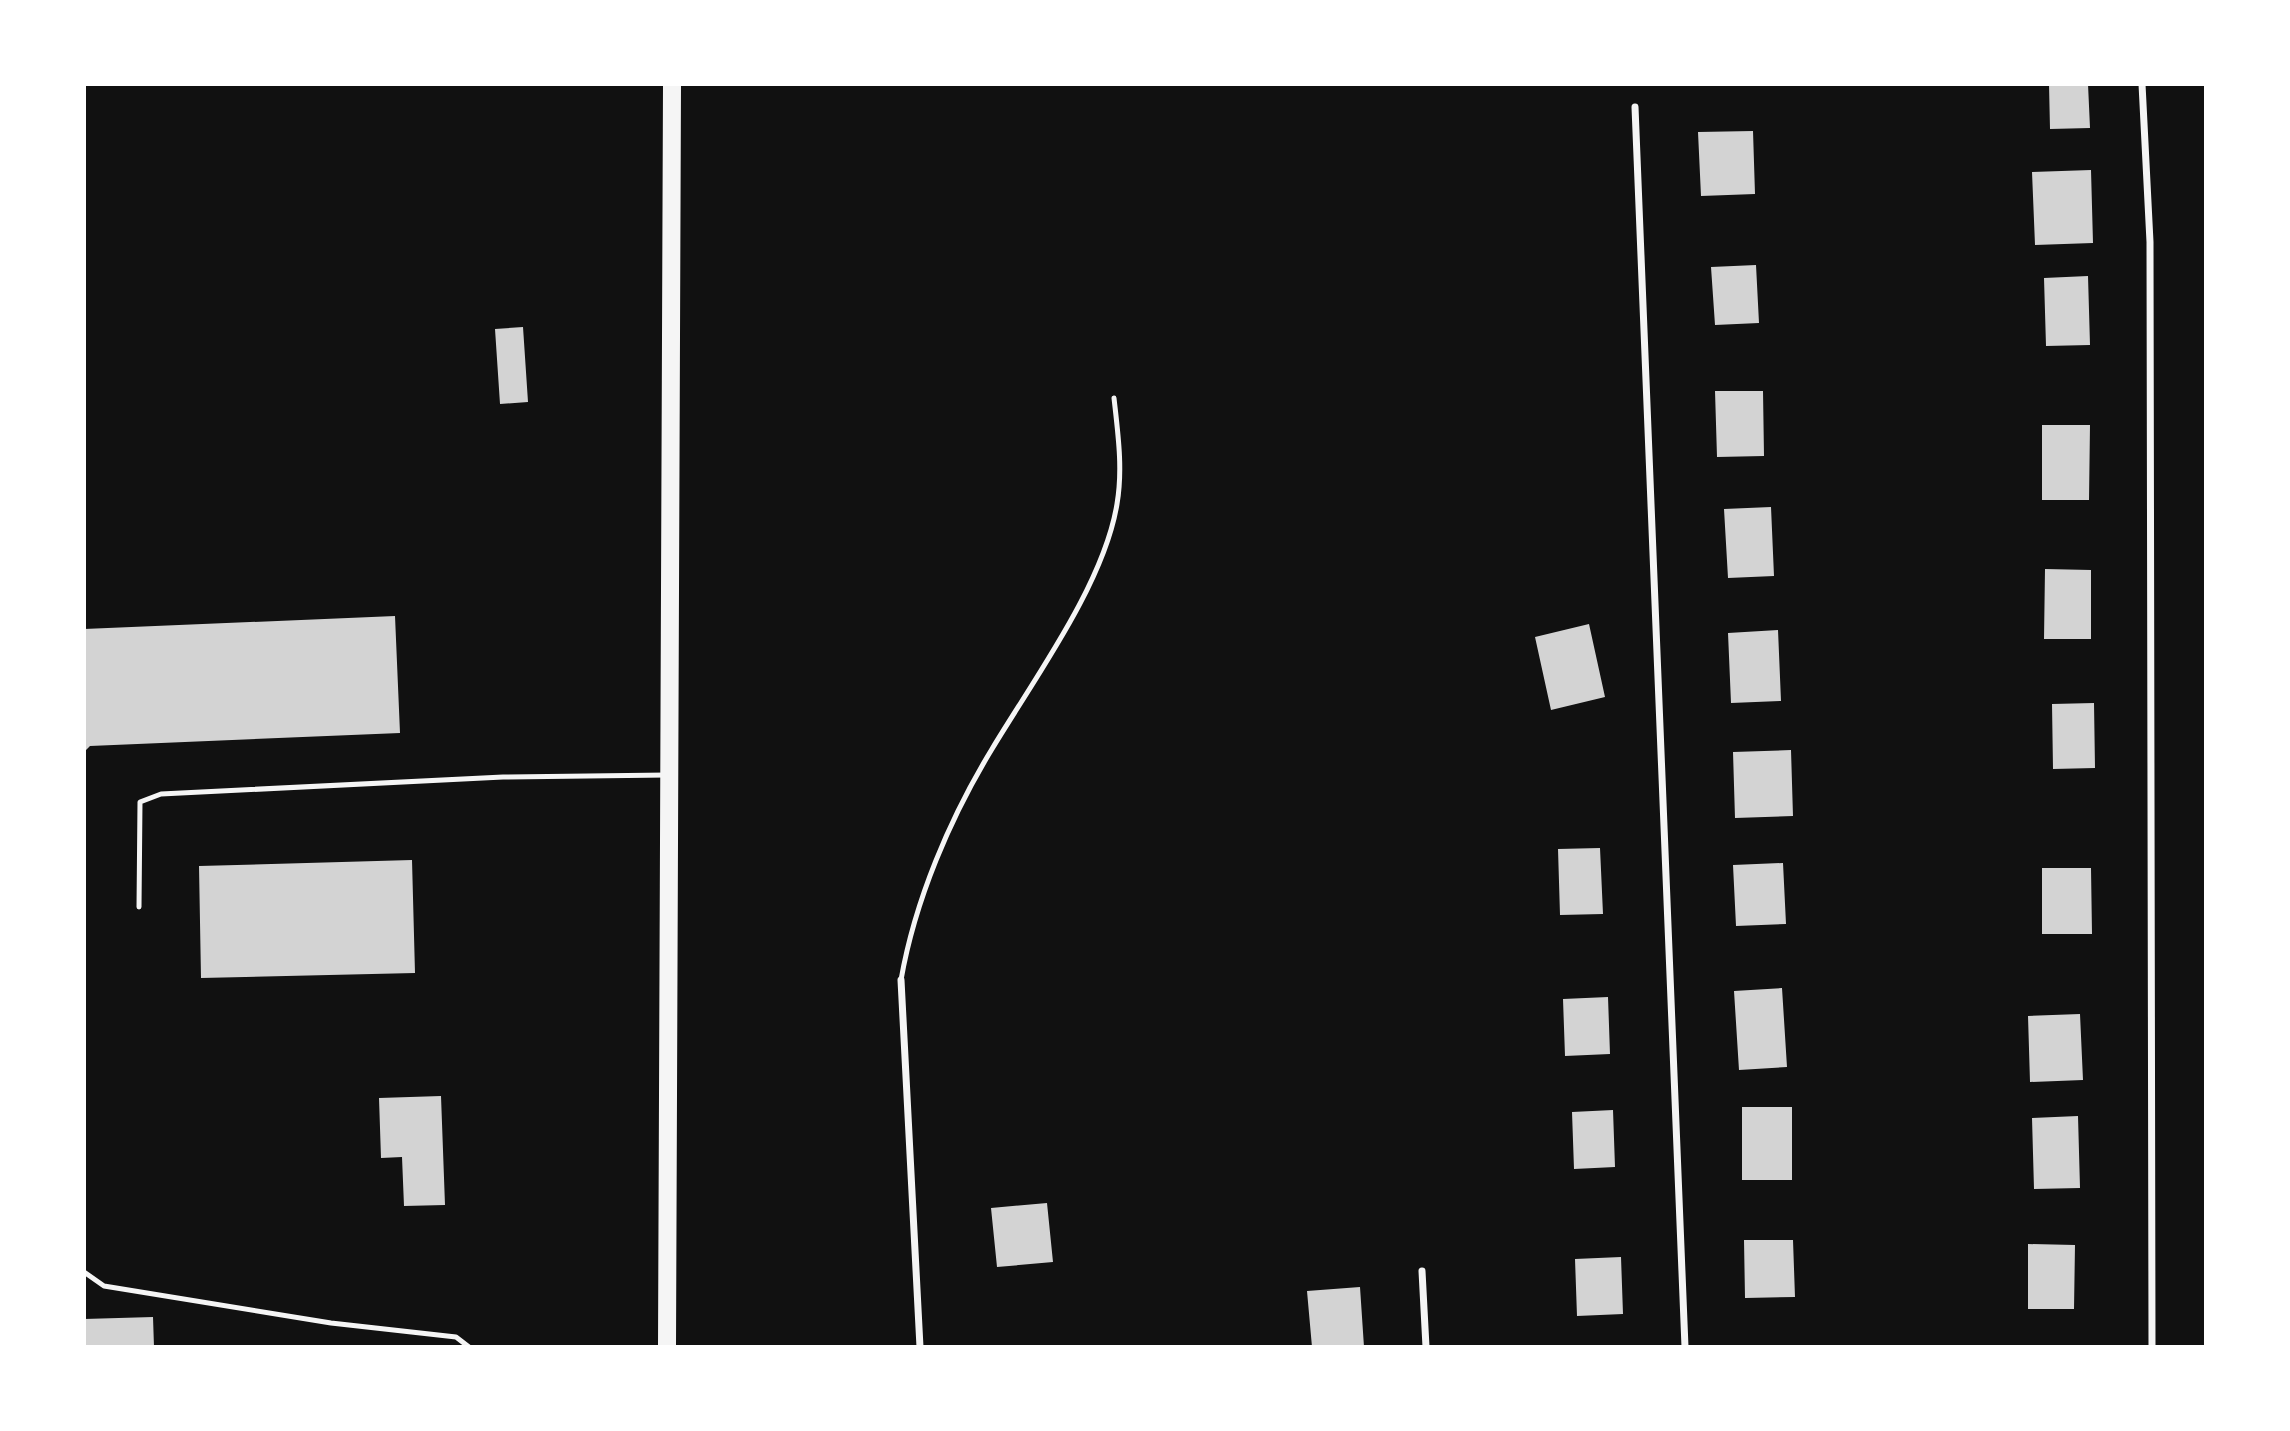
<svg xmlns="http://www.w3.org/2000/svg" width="2290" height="1431" font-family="Raleway,sans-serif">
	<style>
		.building { fill: #d3d3d3 }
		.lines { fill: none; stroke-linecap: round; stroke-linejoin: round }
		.service { stroke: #f5f5f5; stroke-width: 5 }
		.minor { stroke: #f5f5f5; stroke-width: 7 }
		.primary { stroke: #f5f5f5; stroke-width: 18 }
	</style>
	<rect width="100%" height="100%" fill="#111"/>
	<path class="building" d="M2049 84H2088L2090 128 2050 129Z
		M1753 131 1755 194 1701 196 1698 132Z
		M2091 170 2093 243 2035 245 2032 172Z
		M1756 265 1759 323 1715 325 1711 267Z
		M2088 276 2090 345 2046 346 2044 278Z
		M523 327 528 402 500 404 495 329Z
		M1715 391H1763L1764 456 1717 457Z
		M2042 425H2090L2089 500H2042Z
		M1771 507 1774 576 1728 578 1724 509Z
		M2045 569 2091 570V639H2044Z
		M395 616 400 733 90 746 84 752V629Z
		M1589 624 1605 697 1551 710 1535 637Z
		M1778 630 1781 701 1731 703 1728 633Z
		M2094 703 2095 768 2053 769 2052 704Z
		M1791 750 1793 816 1735 818 1733 752Z
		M1600 848 1603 914 1560 915 1558 849Z
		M412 860 415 973 201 978 199 866Z
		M1783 863 1786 924 1736 926 1733 865Z
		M2042 868H2091L2092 934H2042Z
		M1782 988 1787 1067 1739 1070 1734 991Z
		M1608 997 1610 1054 1565 1056 1563 999Z
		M2080 1014 2083 1080 2030 1082 2028 1016Z
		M441 1096 445 1205 404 1206 402 1157 381 1158 379 1098Z
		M1742 1107H1792V1180H1742Z
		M1613 1110 1615 1167 1574 1169 1572 1112Z
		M2078 1116 2080 1188 2034 1189 2032 1118Z
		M1047 1203 1053 1262 997 1267 991 1208Z
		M1744 1240H1793L1795 1297 1745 1298Z
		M2028 1244 2075 1245 2074 1309H2028Z
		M1621 1257 1623 1314 1577 1316 1575 1259Z
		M1360 1287 1364 1347H1312L1307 1291Z
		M153 1317 154 1347H84V1319Z"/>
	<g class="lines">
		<path class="service" d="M139 907 140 802 161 794 503 777 667 775
			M901 980C915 900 950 818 992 749 1034 679 1104 584 1117 504 1123 469 1118 434 1114 398
			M84 1272 104 1286 331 1323 456 1337 469 1347"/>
		<path class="minor" d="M2142 84 2150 242 2152 1347
			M1635 107 1685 1347
			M901 980 920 1347
			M1422 1271 1426 1347"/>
		<path class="primary" d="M667 1347 672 84"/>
	</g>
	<rect width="2290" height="1431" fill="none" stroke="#ffffff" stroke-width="172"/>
</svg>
